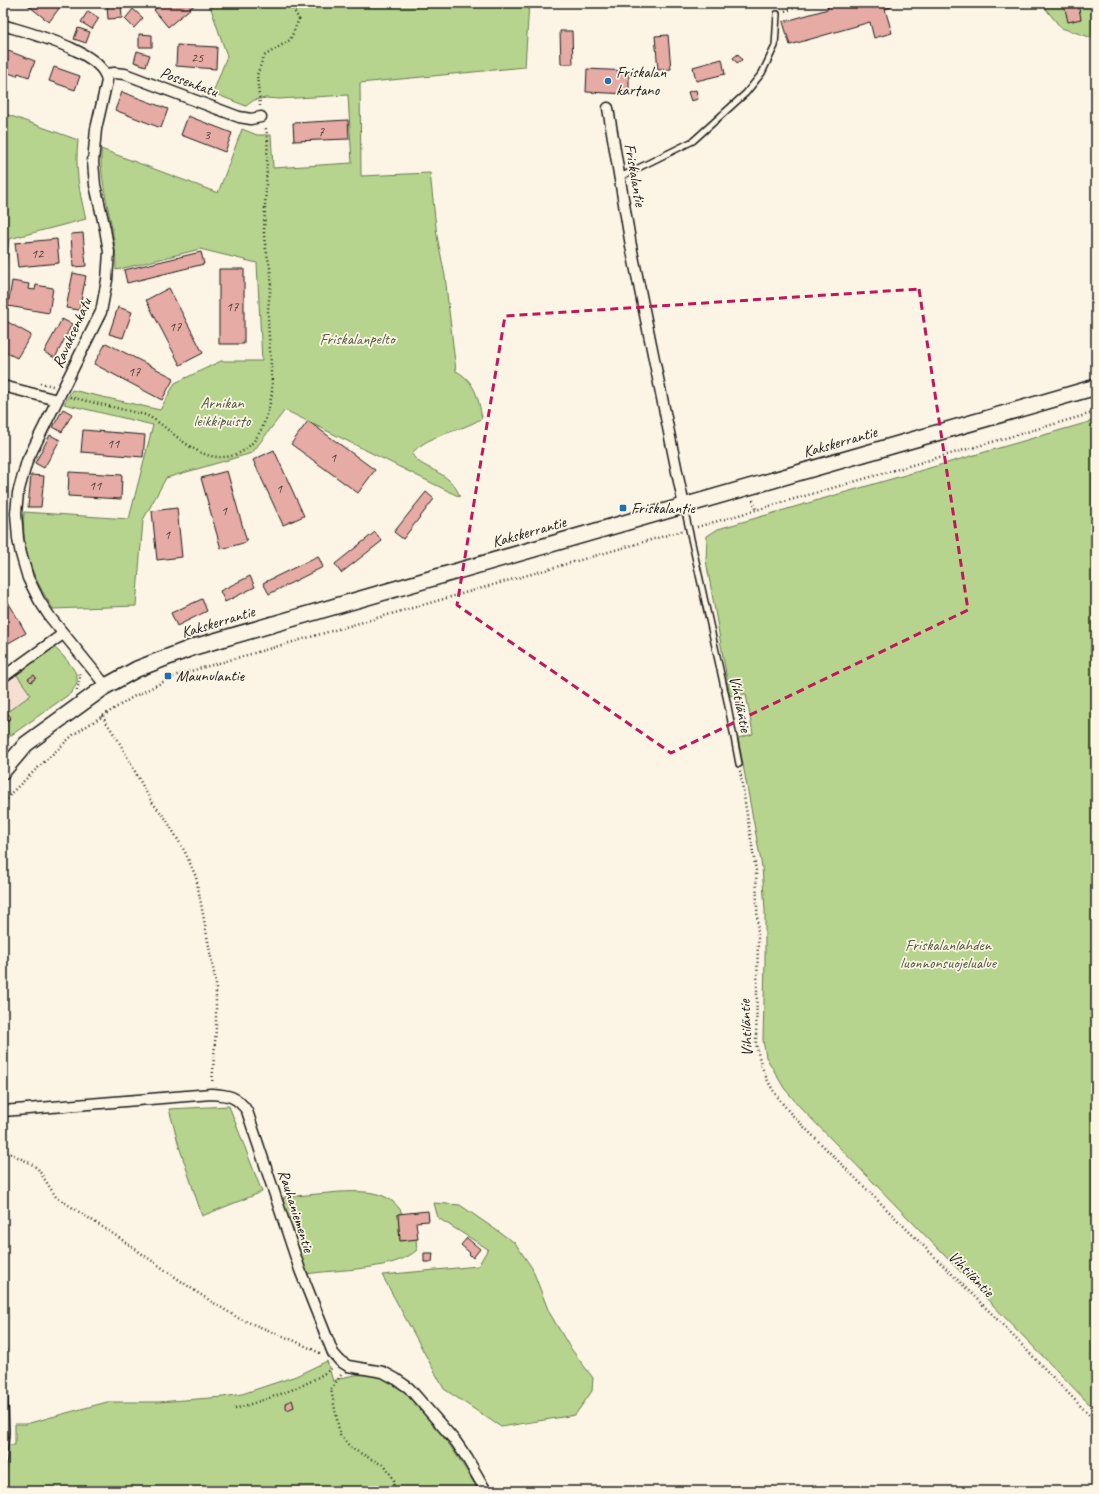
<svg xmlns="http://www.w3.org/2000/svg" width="1099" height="1494" font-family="Caveat,sans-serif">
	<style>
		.built { fill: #f5dfd2 }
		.green { fill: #b6d48d; stroke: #697854 }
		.building { fill: #e5aba4; stroke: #1c1c1c }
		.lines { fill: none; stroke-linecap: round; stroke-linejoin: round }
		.lane-casing { stroke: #1c1c1c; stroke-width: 8 }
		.street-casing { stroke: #1c1c1c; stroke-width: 13 }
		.secondary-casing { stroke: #1c1c1c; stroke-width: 18 }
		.path { stroke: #1c1c1c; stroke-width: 2.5; stroke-dasharray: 1 3; stroke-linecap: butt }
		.lane { stroke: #fcf5e5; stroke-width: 5 }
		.street { stroke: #fcf5e5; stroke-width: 10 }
		.secondary { stroke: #fcf5e5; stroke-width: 15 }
		.marked { fill: none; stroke: #c2185b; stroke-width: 3; stroke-dasharray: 8 5; stroke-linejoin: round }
		.poi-dot { fill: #1f6fb2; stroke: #fcf5e5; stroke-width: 1.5 }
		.labels { text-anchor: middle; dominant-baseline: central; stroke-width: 3.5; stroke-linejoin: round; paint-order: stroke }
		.number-label { font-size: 14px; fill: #4e403e }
		.poi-label { font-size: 16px; fill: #1c1c1c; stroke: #fcf5e5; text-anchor: start }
		.street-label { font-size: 16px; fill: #1c1c1c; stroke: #fcf5e5 }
		.park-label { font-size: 16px; fill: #525c44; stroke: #fcf5e5 }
	</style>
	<rect width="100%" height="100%" fill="#fcf5e5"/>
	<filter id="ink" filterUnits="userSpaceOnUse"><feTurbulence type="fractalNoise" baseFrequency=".025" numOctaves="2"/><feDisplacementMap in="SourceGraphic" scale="8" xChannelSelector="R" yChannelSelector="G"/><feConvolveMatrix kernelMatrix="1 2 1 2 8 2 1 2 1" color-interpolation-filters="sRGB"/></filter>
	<g filter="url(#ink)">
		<path class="built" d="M59 654 3 740V686L44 655Z"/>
		<path class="green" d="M209 3H529L525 67 360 83 361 176 430 173 437 236 445 276 456 371C475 381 478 397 482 418 462 432 428 434 412 453 418 470 450 468 460 497L285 410 252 453 166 478 143 520 136 606 53 609C33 577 21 552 24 512L129 519 153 425 64 404 72 390 160 410 175 383 221 361H262L257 263 200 249 116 270C117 228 99 190 101 149L218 193 242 129 257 135H271L273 168 352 163 348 95 279 99 266 98 254 100 246 106 213 93 227 56Z
			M1041 3H1096V39L1061 28Z
			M3 113 78 140C75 170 79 191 86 219L9 239 3 289Z
			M1096 420V1411L800 1107 784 1088 766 1057 763 1040 765 962V910L762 867 738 738 753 734 746 694 730 696 706 560 707 536 718 529Z
			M54 647C60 652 77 670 77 678 78 684 74 688 71 693L10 736 3 743V724L11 718 7 712 31 695 16 674Z
			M229 1106 262 1192 202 1216 179 1146 169 1109Z
			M340 1192C363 1191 390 1190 402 1213L398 1214 400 1240 416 1239 417 1250C394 1271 337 1269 306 1274L283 1203 284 1197Z
			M434 1203 460 1205 515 1243 532 1268 549 1312 569 1346 593 1378 592 1391 575 1415 501 1427 444 1389 382 1275 478 1266 488 1249 438 1218Z
			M327 1361 333 1381C348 1375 365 1372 381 1377 416 1387 460 1460 479 1491H118L116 1490 115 1491H5L8 1445H15V1424H26L107 1402H158L223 1397 242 1394 296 1376Z"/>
		<path class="building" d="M25 3H63L49 22Z
			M156 3H197L168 27 154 10 159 6Z
			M826 3H844L845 5 851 3H890L891 7 885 9 892 33 874 38 870 22 790 45 783 22 828 9Z
			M1070 3H1078L1081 19 1068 22 1064 4Z
			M121 4 122 18 108 19 107 5Z
			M133 9 143 18 134 28 125 19Z
			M88 11 99 18 92 29 81 22Z
			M78 28 90 32 86 43 74 39Z
			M560 31H572L573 64H561Z
			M139 34 152 35V47H139Z
			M668 35 671 69 658 70 655 36Z
			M177 45 217 47 216 69 176 66Z
			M3 49 35 61 29 77 18 73 17 76 3 71Z
			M137 51 150 55 146 66 134 62Z
			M738 54 742 60 737 63 733 58Z
			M722 59 725 74 696 81 693 67Z
			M54 67 80 76 75 90 49 81Z
			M587 69 629 71V94L586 92Z
			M696 90 698 99 691 101 688 92Z
			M122 92 168 109 161 128 115 110Z
			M188 116 232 133 225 152 181 135Z
			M348 120 349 139 294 141 293 123Z
			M83 233 86 266 73 267 71 234Z
			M57 239 59 263 18 267 15 243Z
			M201 252 204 264 127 283 124 270Z
			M219 269H244V344H219Z
			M73 273 86 276 79 310 66 308Z
			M12 281 29 284 28 289 35 290 36 285 53 288 49 313 8 306Z
			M169 288 203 353 180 365 146 300Z
			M118 307 132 312 123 338 109 334Z
			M62 319 72 324 55 358 44 352Z
			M6 321 31 335 17 358 3 351V327Z
			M106 343 174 378 162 400 94 364Z
			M63 409 72 414 62 432 53 427Z
			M308 421 375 470 358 493 291 444Z
			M3 426 8 428 3 440Z
			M83 430 145 435 143 457 81 452Z
			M50 435 60 440 44 468 35 463Z
			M274 450 304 516 283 525 253 460Z
			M227 471 247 542 221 549 201 478Z
			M69 472 122 475 121 499 68 496Z
			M31 475 44 476 41 507H28Z
			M426 492 434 499 403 539 394 532Z
			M177 508 182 557 157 560 152 511Z
			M375 532 382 541 341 573 335 564Z
			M318 556 323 567 269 594 263 583Z
			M250 576 255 587 225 602 220 591Z
			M3 593 26 633 5 645 3 642Z
			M202 599 207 611 177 626 171 613Z
			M34 675 36 678 31 682 28 679Z
			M5 710 11 718 3 724V712Z
			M428 1211 429 1221 416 1222 418 1239 400 1241 398 1214Z
			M467 1238 480 1249 473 1258 469 1254 470 1253 461 1245Z
			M424 1253H433L432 1262H424Z
			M292 1400 294 1407 287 1410 285 1403Z"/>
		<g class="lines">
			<g class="lane-casing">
				<path id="lane" d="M620 177 693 141 746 93 762 73 775 46 777 14
					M684 507 727 701 739 764
					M3 1350 6 1433 3 1465"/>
			</g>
			<g class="street-casing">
				<path id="street" d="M3 25C28 33 104 51 107 81L96 129 93 162 95 185 105 229 109 252 107 280 101 312 27 461 18 493 16 513 18 539 21 554 28 578 39 600 50 617 106 686
					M106 74 114 73 125 74 239 117 251 119 261 117
					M608 108 631 246 684 506
					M3 386 57 400
					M3 677 63 634
					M3 1111 211 1094C228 1095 237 1096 247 1111L300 1270 333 1353 340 1361 348 1366 383 1372 396 1379 409 1388 456 1442 467 1458 486 1491"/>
			</g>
			<g class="secondary-casing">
				<path id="secondary" d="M3 771 26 744 106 686 137 669 194 647 1096 387"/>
			</g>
			<path class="path" d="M785 11 809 3
				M260 106 257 75 264 56 290 40 299 19 289 3
				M40 383 53 386
				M70 397 146 415C173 428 196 464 231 456 258 450 269 416 272 391 272 385 272 379 271 373 271 353 268 333 268 313 268 300 272 286 271 274 269 259 264 247 264 232 265 209 266 186 267 162 267 151 269 137 265 126
				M753 500 756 510
				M697 527 1096 412
				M77 690 80 679 79 672
				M102 716 118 740 151 801 166 819 185 852 196 877 216 984V1028L212 1084
				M740 771 756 871 758 938 756 1042C761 1073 771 1091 792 1115L990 1312 1096 1422
				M3 806 11 793 74 734 133 697 177 675 682 531
				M3 1150 30 1163 38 1169 56 1197 118 1237 198 1293 238 1318 295 1341 322 1354
				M341 1375 331 1389 340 1435 351 1448 386 1467 394 1480 393 1491
				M235 1409C268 1398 304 1389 332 1368"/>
			<use href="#lane" class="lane"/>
			<use href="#street" class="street"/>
			<use href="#secondary" class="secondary"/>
		</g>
	</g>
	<path class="marked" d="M919 289 968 610 671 753 457 605 505 316Z"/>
	<g class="poi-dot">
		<circle cx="608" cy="81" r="4"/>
		<rect x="619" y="504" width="8" height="8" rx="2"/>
		<rect x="164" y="672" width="8" height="8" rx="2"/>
	</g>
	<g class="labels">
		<g class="number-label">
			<text x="197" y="57">25</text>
			<text x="321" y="131">7</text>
			<text x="207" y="134">3</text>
			<text x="37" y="253">12</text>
			<text x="232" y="306">17</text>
			<text x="175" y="326">17</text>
			<text x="134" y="371">17</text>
			<text x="113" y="443">11</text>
			<text x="333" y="457">1</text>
			<text x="95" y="485">11</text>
			<text x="279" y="488">1</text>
			<text x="224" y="510">1</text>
			<text x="167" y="534">1</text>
		</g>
		<g class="poi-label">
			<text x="616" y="72">Friskalan<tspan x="616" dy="18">kartano</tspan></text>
			<text x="631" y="508">Friskalantie</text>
			<text x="176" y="676">Maunulantie</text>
		</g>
		<g class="street-label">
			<text transform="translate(189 82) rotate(20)">Possenkatu</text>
			<text transform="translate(635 175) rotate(80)">Friskalantie</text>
			<text transform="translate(72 333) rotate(-66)">Ravaksenkatu</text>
			<text transform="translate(840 442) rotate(-16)">Kakskerrantie</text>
			<text transform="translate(529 532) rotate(-16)">Kakskerrantie</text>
			<text transform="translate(218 622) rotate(-17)">Kakskerrantie</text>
			<text transform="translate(740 704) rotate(78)">Vihtiläntie</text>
			<text transform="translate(746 1028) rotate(-93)">Vihtiläntie</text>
			<text transform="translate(296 1211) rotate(72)">Rauhaniementie</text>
			<text transform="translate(971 1274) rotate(45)">Vihtiläntie</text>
		</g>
		<g class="park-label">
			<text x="357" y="339">Friskalanpelto</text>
			<text x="222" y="403">Arnikan<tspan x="222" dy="18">leikkipuisto</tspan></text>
			<text x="948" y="945">Friskalanlahden<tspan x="948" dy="18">luonnonsuojelualue</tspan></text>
		</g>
	</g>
	<rect width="1099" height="1494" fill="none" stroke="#fcf5e5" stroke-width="16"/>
	<rect x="8" y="8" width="1083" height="1478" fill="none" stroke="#1c1c1c" stroke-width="1.5" filter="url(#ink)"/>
</svg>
